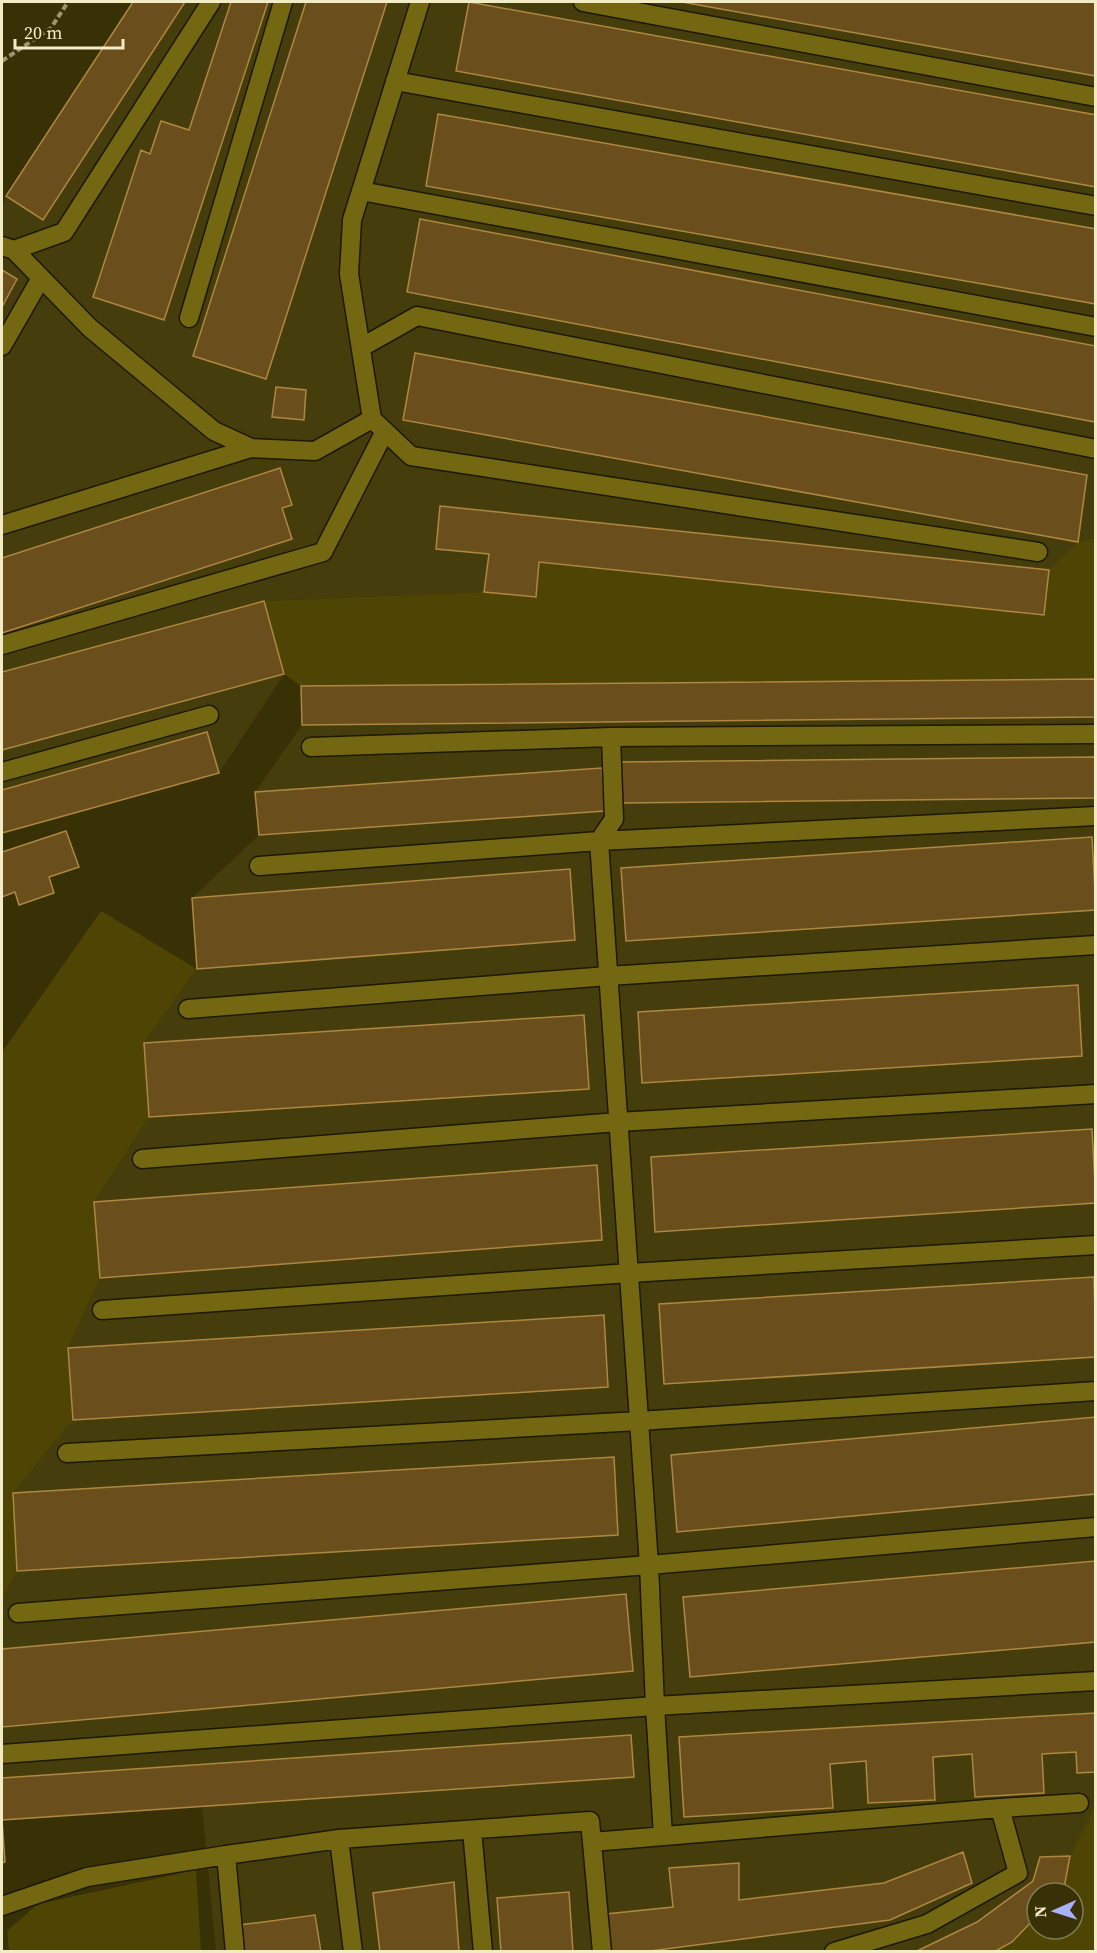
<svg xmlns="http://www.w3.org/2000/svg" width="1097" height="1953" font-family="'Source Serif 4',serif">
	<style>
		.built { fill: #453d0b }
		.green { fill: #4e4403 }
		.building { fill: #6a4f1c; stroke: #ae8741; stroke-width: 1.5 }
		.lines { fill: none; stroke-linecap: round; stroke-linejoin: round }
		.lane-casing { stroke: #1d1902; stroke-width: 21 }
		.path { stroke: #9c956d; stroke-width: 4; stroke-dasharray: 6 3; stroke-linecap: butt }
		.lane { stroke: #746711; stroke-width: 18 }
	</style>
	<rect width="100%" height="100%" fill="#383105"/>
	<path class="built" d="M133 2H1095V538L1078 542 1044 615 540 562 536 597 484 592 264 601 284 674 219 773 2 833V209L6 196Z
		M1095 679 1096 1806 1070 1856 1064 1888 1059 1893H1037L994 1951 216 1952 202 1806 2 1820 5 1862 2 1863V1599L17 1571 13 1493 73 1420 68 1348 100 1278 94 1202 149 1117 144 1043 197 969 192 898 259 835 255 792 302 725 301 686Z"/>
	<path class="green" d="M1095 538V679L301 686 284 674 264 601 484 592 535 597 539 562 1044 615 1049 570 1078 542Z
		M101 911 197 969 144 1043 149 1117 94 1202 100 1278 68 1348 73 1420 13 1493 17 1571 2 1599V1052Z
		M1095 1806V1951L994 1952 1037 1916V1929H1073V1893H1059L1064 1888 1070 1856Z
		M196 1870 201 1951H9L7 1931 38 1904Z"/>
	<path class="building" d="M133 2H185L43 220 6 196Z
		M231 2H268L164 320 93 297 141 150 150 154 161 121 189 130Z
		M306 2H387L266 379 193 356Z
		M469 2 1096 115V187L456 71Z
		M682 2H1096V76Z
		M438 114 1096 229V304L426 186Z
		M420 219 1096 346 1095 422 407 292Z
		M2 270 17 279 2 307Z
		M415 353 1087 475 1078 542 403 420Z
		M276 387 306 390 304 420 272 417Z
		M280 468 292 505 282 508 292 539 2 633V558Z
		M440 506 1049 570 1044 615 539 562 536 597 484 592 489 554 436 549Z
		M264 601 284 674 2 750V672Z
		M1096 679V717L302 725 301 686Z
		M207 732 219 773 2 833V790Z
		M1096 757V798L621 803 620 762Z
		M602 768 605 811 259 835 255 792Z
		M66 831 79 867 49 877 54 893 19 905 15 892 2 897V852Z
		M1092 837 1096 910 626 941 621 868Z
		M570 869 575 940 197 969 192 898Z
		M1078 985 1082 1056 642 1083 638 1012Z
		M584 1015 589 1089 149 1117 144 1043Z
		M1092 1129 1096 1203 655 1232 651 1157Z
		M597 1165 602 1240 100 1278 94 1202Z
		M1094 1277 1096 1357 664 1384 659 1304Z
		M604 1315 608 1387 73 1420 68 1348Z
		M1096 1417V1494L677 1532 671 1455Z
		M614 1457 618 1535 17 1571 13 1493Z
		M1096 1561V1642L690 1677 683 1597Z
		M626 1594 633 1671 2 1727V1649Z
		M1096 1713V1772L1077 1773 1076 1752 1042 1754 1044 1793 975 1797 972 1754 933 1757 935 1800 868 1803 866 1761 830 1764 833 1808 684 1817 679 1737Z
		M631 1735 634 1777 2 1820 5 1862 2 1863V1778Z
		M963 1852 972 1883 890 1920 642 1952H609L606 1914 673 1907 669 1868 739 1863V1900L884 1883Z
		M1070 1856 1064 1888 1059 1893H1037V1916L1012 1942 994 1952H915L977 1922 1033 1881 1040 1857Z
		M454 1882 459 1952H380L373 1893Z
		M569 1892 573 1952H501L497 1898Z
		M315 1915 321 1952H244L240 1925Z"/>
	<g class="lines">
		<g class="lane-casing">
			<path id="lane" d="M420 2 352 220 349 274 372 419 411 456 1038 552
				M583 2 1096 97
				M395 81 1096 206
				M361 191 1096 327
				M2 246 14 250 64 232 211 2
				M14 250 90 328 214 431 251 448 315 451 372 419
				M189 318 283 2
				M2 346 41 278
				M362 347 417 316 1096 449
				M2 525 251 448
				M2 645 323 552 385 431
				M611 737 1096 734
				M311 747 611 737 614 819 599 841 1096 816
				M2 772 209 715
				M188 1009 608 976 1096 945
				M142 1159 618 1122 1096 1094
				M102 1310 629 1273 1096 1245
				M67 1453 639 1421 1096 1391
				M1096 1527 649 1565 655 1706 1096 1681
				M18 1613 649 1565 599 841 259 866
				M2 1754 655 1706 663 1836
				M1000 1808 1079 1803
				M472 1830 483 1952
				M339 1839 590 1821 602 1952
				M592 1842 1000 1808 1018 1873 927 1924 834 1952
				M226 1855 339 1839 353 1952
				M2 1906 87 1877 226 1855 235 1952"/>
		</g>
		<path class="path" d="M2 61 51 28 68 2"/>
		<use href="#lane" class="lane"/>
	</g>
	<rect width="1097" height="1953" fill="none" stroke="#f2ecc6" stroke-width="6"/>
	<g transform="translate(1055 1911) rotate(267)"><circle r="28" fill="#383105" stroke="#827c52" stroke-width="1.5"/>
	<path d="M0-4.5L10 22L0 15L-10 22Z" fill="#a9b0fc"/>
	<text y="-9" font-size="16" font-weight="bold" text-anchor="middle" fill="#f2ecc6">N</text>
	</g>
	<path d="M15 39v9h108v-9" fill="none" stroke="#f2ecc6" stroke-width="3"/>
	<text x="24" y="39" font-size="18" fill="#f2ecc6" stroke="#383105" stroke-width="4.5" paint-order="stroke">20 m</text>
</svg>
